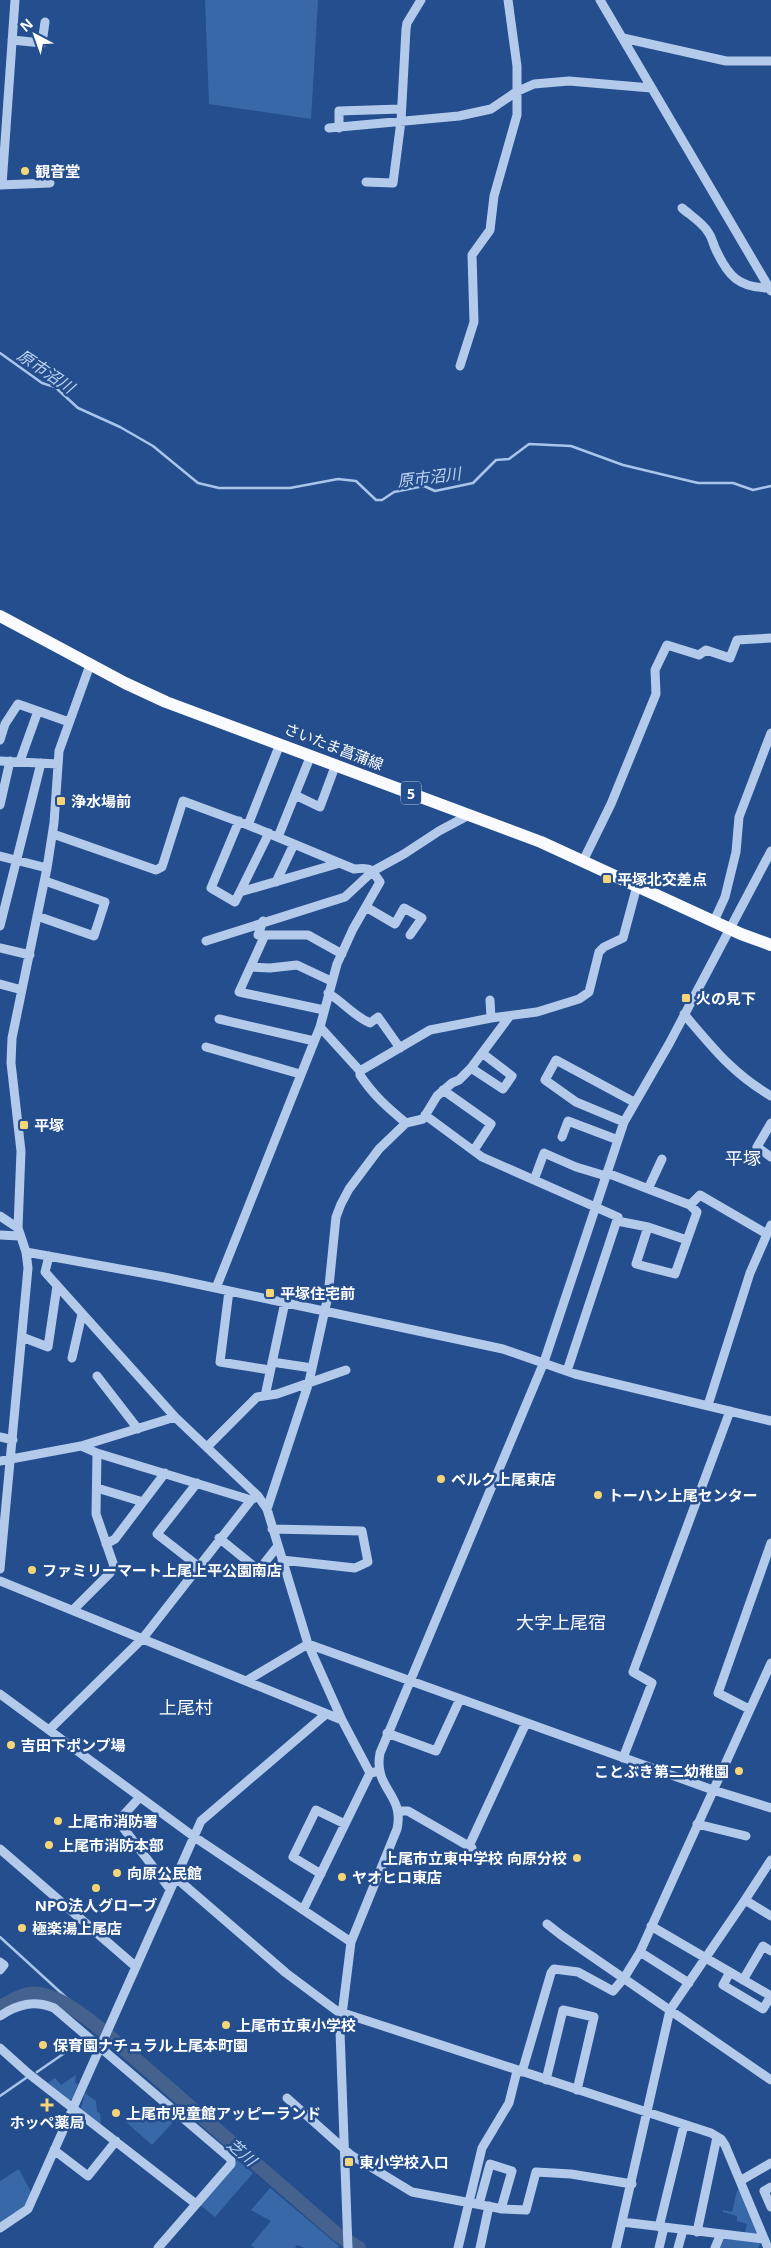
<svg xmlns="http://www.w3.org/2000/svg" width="771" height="2248" font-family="'Noto Sans','Noto Sans JP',sans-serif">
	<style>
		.green { fill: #3968a9 }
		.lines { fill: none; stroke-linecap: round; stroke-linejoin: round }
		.stream { stroke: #a8c5eb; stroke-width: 2.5 }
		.river { stroke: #45628f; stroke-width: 14 }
		.minor { stroke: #b3caeb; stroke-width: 9 }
		.major { stroke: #f8fafe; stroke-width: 12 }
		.poi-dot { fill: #f5d577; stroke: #244e8d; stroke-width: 2 }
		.labels { text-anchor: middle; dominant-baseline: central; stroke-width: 5; stroke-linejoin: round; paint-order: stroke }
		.shield { fill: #244e8d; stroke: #bdcadd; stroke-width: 1 }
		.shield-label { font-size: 14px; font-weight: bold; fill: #fff }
		.poi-label { font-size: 15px; font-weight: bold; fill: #fff; stroke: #244e8d; text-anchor: start }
		.street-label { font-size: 15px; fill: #fff; stroke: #244e8d }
		.water-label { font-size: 16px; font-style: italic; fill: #bfd5f2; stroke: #244e8d }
		.quarter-label { font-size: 18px; fill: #fff; stroke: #244e8d }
	</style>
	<rect width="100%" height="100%" fill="#244e8d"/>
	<path class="green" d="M205 0H318L311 119 209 104Z
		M76 2075 75 2083 78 2084 72 2099 69 2100 48 2083 55 2078 61 2085Z
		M85 2093 96 2101 97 2112 100 2113 101 2125 81 2109Z
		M163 2107 176 2119 152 2145 126 2122 137 2111 141 2109 152 2119Z
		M237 2160 253 2173 215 2217 200 2205Z
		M19 2169 32 2194 26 2207 0 2225V2181Z
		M270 2188 339 2246 338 2248H305L297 2245 295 2248H255L251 2245 271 2221 251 2210Z
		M740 2188 760 2234 744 2235 747 2224 737 2221V2216L723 2212V2210L732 2212 737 2191Z
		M724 2239 761 2242 758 2248H720Z"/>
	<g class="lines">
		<path class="stream" d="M0 353 42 383 55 387 78 408 120 427 153 446 198 483 219 488H290L338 479 356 481 376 500H382L394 492 424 486 435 491 473 483 496 460 509 459 529 444 571 446 623 465 698 483H733L753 490 771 486
			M0 1937 70 2001 77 2011
			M37 2072 82 2041
			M0 2096 26 2078"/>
		<path class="river" d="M0 2007C8 2003 20 1995 29 1994 53 1990 84 2016 102 2030L338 2235 359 2248"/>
		<path class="minor" d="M600 0 771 291
			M623 38 726 61H771
			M12 40 42 43 45 22
			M329 128 459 116 491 109 516 92 534 84 569 81 651 88
			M339 128V111L401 109
			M366 182 393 183 401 121 406 29 407 23 421 0
			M0 185 50 183
			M2 185 15 0
			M682 208C690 215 703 223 708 232 712 237 713 244 716 250 728 276 739 288 769 288
			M460 366 474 322 472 255 490 230 494 196 517 115V66L508 0
			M0 740 5 724 18 704 69 722
			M0 761 58 764
			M20 761 38 711
			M295 795 320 807 336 764
			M0 805 10 761
			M239 821 211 888 235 902 269 833
			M53 834 156 870 162 867 183 801 248 825 280 744
			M278 837 311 755
			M0 856 47 868
			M583 861 611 804 656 694 655 670 667 645 699 655 706 650 730 658 737 640 771 638
			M276 882 294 844
			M240 892 340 863
			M366 907 395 924 404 908 422 918 410 935
			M37 916 94 936 105 902 45 881
			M263 921 258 935H308L342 954
			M714 921 725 897 736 852 739 817 771 733
			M0 926 41 763
			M265 935 239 992 324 1010
			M206 941 345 897 373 871 404 854 439 831 469 815
			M0 948 30 955
			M251 967 270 968 297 965 331 981
			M0 984 22 990
			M328 993C343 1002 354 1016 370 1023L378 1017 400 1048
			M490 1000 491 1018
			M684 1014C713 1048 732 1073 771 1096
			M219 1019 314 1041
			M320 1027 360 1071V1075C373 1095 388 1108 406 1123
			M206 1047 300 1074
			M471 1068 503 1089 512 1076 482 1053
			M360 1071 430 1030 491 1018 537 1012 579 999 589 992 599 952 604 947 623 938 637 886
			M443 1090 491 1124 474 1150
			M425 1115 482 1157 618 1217 567 1371
			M624 1122 576 1102 545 1080 556 1060 634 1102
			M771 1123 757 1147 771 1157
			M562 1137 568 1121 618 1140
			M607 1173 690 1205 697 1212 675 1274 636 1264 648 1227
			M534 1180 544 1153 576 1167 606 1176
			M648 1189 662 1159
			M690 1205 700 1195 767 1234
			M0 1216 18 1228
			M617 1221 648 1227 687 1240
			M0 1235 20 1236
			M26 1252 164 1277 503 1349 575 1374 771 1421
			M49 1256 45 1272 175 1417 258 1496 267 1509 308 1644 342 1720 370 1773
			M216 1288 320 1027 337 964 353 929 380 882C371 868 370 867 354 869L248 825
			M229 1291 220 1362 270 1370
			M22 1337 48 1347 57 1286
			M72 1358 82 1314
			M272 1362 312 1368
			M97 1376 138 1429
			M265 1396 285 1302
			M708 1405 750 1273 771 1225
			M0 1437 13 1440
			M81 1446 97 1453 251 1500 256 1497
			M207 1447 257 1397 277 1394 346 1370
			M0 1461 81 1446 175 1417
			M197 1483 157 1534 198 1566
			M97 1488 143 1502
			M267 1509 309 1382 328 1296 336 1217 341 1204 349 1189 379 1149 406 1123 423 1119 437 1096 452 1083 459 1080 471 1068 509 1017
			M272 1529 362 1531 368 1562 355 1568 282 1560
			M219 1538 256 1568 262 1566 277 1547
			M106 1544 115 1539 165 1473
			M0 1569 28 1268 26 1252 18 1228 21 1151 11 1063 12 1038 47 868 54 823 59 751 90 665
			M0 1581 342 1720
			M73 1610 110 1573 114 1566 96 1514 97 1453
			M246 1681 308 1644 713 1790 771 1808
			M0 1694 193 1836 351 1942
			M749 1709 718 1693 771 1543
			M49 1730 143 1638 251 1500
			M387 1733 436 1751 460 1699
			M623 1758 652 1683 633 1672 730 1411
			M140 1797 118 1821 170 1889
			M399 1811H408L472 1848
			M697 1824 746 1836
			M469 1846 526 1723
			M0 1849 135 1966
			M771 1860 745 1900 771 1916
			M321 1874 293 1857 316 1810 345 1824
			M175 1877 286 1973 337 2011 711 2133 721 2139 725 2145 768 2248
			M303 1910 370 1773 375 1772
			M547 1924 561 1935 771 2080
			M651 1926 771 1996
			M640 1952 689 1983
			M0 1962 4 1965 0 1970
			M730 1972 723 1985 763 2009 771 1996
			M743 1980 763 1946 771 1951
			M0 2016C18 2004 34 2000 54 2008L231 2159V2164L158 2248
			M0 2048 29 2074 196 2204
			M522 2072 551 1973 554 1969 578 1972 613 1991 624 1978 640 1952 771 1663
			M546 2080 563 2010 594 2017 577 2090
			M287 2098 351 2155 412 2192 503 2209 526 2210 536 2172 571 2174 632 2184
			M54 2150 88 2176 116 2141
			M740 2181 771 2163
			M771 2187 764 2191 771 2207
			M479 2204 490 2164 512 2171 501 2209
			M622 2222 764 2239
			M659 2227 684 2125
			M0 2228 28 2209 201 1821 326 1714
			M697 2232 717 2137
			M348 2248 340 2031 351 1942 397 1829C405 1794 373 1789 380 1753L544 1362 624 1122 669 1044 771 851
			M458 2248 482 2148 509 2103 517 2071
			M480 2248 489 2206
			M616 2248 670 2010 745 1900
			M659 2248 664 2227
			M678 2248 683 2230
			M715 2248 720 2236"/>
		<path class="major" d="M0 616 125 683 166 702 541 842 741 934 771 945"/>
	</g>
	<g class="poi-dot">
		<circle cx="25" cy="171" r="5"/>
		<rect x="56" y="796" width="10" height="10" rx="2.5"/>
		<rect x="602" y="874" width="10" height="10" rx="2.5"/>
		<rect x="681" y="993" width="10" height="10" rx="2.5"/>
		<rect x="19" y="1120" width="10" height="10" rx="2.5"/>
		<rect x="265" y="1288" width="10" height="10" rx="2.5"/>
		<circle cx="441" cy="1479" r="5"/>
		<circle cx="598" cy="1495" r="5"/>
		<circle cx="32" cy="1570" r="5"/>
		<circle cx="11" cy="1745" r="5"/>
		<circle cx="739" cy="1771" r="5"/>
		<circle cx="58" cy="1821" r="5"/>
		<circle cx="49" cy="1845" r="5"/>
		<circle cx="577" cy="1858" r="5"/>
		<circle cx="117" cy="1873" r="5"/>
		<circle cx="342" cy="1877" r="5"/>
		<circle cx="96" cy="1888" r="5"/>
		<circle cx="22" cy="1928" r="5"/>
		<circle cx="226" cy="2025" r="5"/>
		<circle cx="43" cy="2045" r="5"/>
		<path d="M44.5 2097.5h5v5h5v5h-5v5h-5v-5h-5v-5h5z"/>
		<circle cx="116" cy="2113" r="5"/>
		<rect x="344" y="2157" width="10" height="10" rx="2.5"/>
	</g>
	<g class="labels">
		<rect class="shield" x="401" y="781.5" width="20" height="23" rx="4"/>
		<g class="shield-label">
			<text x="411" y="793">5</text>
		</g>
		<g class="poi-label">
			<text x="35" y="171">観音堂</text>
			<text x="71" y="801">浄水場前</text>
			<text x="617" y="879">平塚北交差点</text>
			<text x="696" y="998">火の見下</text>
			<text x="34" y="1125">平塚</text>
			<text x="280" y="1293">平塚住宅前</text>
			<text x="451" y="1479">ベルク上尾東店</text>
			<text x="608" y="1495">トーハン上尾センター</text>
			<text x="42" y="1570">ファミリーマート上尾上平公園南店</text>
			<text x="21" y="1745">吉田下ポンプ場</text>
			<text x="729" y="1771" text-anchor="end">ことぶき第二幼稚園</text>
			<text x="68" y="1821">上尾市消防署</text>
			<text x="59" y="1845">上尾市消防本部</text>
			<text x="567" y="1858" text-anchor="end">上尾市立東中学校 向原分校</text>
			<text x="127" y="1873">向原公民館</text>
			<text x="352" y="1877">ヤオヒロ東店</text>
			<text x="96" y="1905" text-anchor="middle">NPO法人グローブ</text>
			<text x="32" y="1928">極楽湯上尾店</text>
			<text x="236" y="2025">上尾市立東小学校</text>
			<text x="53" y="2045">保育園ナチュラル上尾本町園</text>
			<text x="126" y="2113">上尾市児童館アッピーランド</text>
			<text x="47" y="2122" text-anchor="middle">ホッペ薬局</text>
			<text x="359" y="2162">東小学校入口</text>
		</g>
		<g class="street-label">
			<text transform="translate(334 746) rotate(21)">さいたま菖蒲線</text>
		</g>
		<g class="water-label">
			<text transform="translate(46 371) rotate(34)">原市沼川</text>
			<text transform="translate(429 477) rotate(-7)">原市沼川</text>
			<text transform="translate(242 2152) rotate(41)">芝川</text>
		</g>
		<g class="quarter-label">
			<text x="743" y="1158">平塚</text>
			<text x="561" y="1622">大字上尾宿</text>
			<text x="186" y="1707">上尾村</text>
		</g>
	</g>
	<g transform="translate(35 35) rotate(319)" stroke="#244e8d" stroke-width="4" paint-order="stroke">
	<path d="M0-4L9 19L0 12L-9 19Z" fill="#ffffff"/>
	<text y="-8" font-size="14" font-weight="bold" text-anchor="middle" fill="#ffffff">N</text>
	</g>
</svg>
